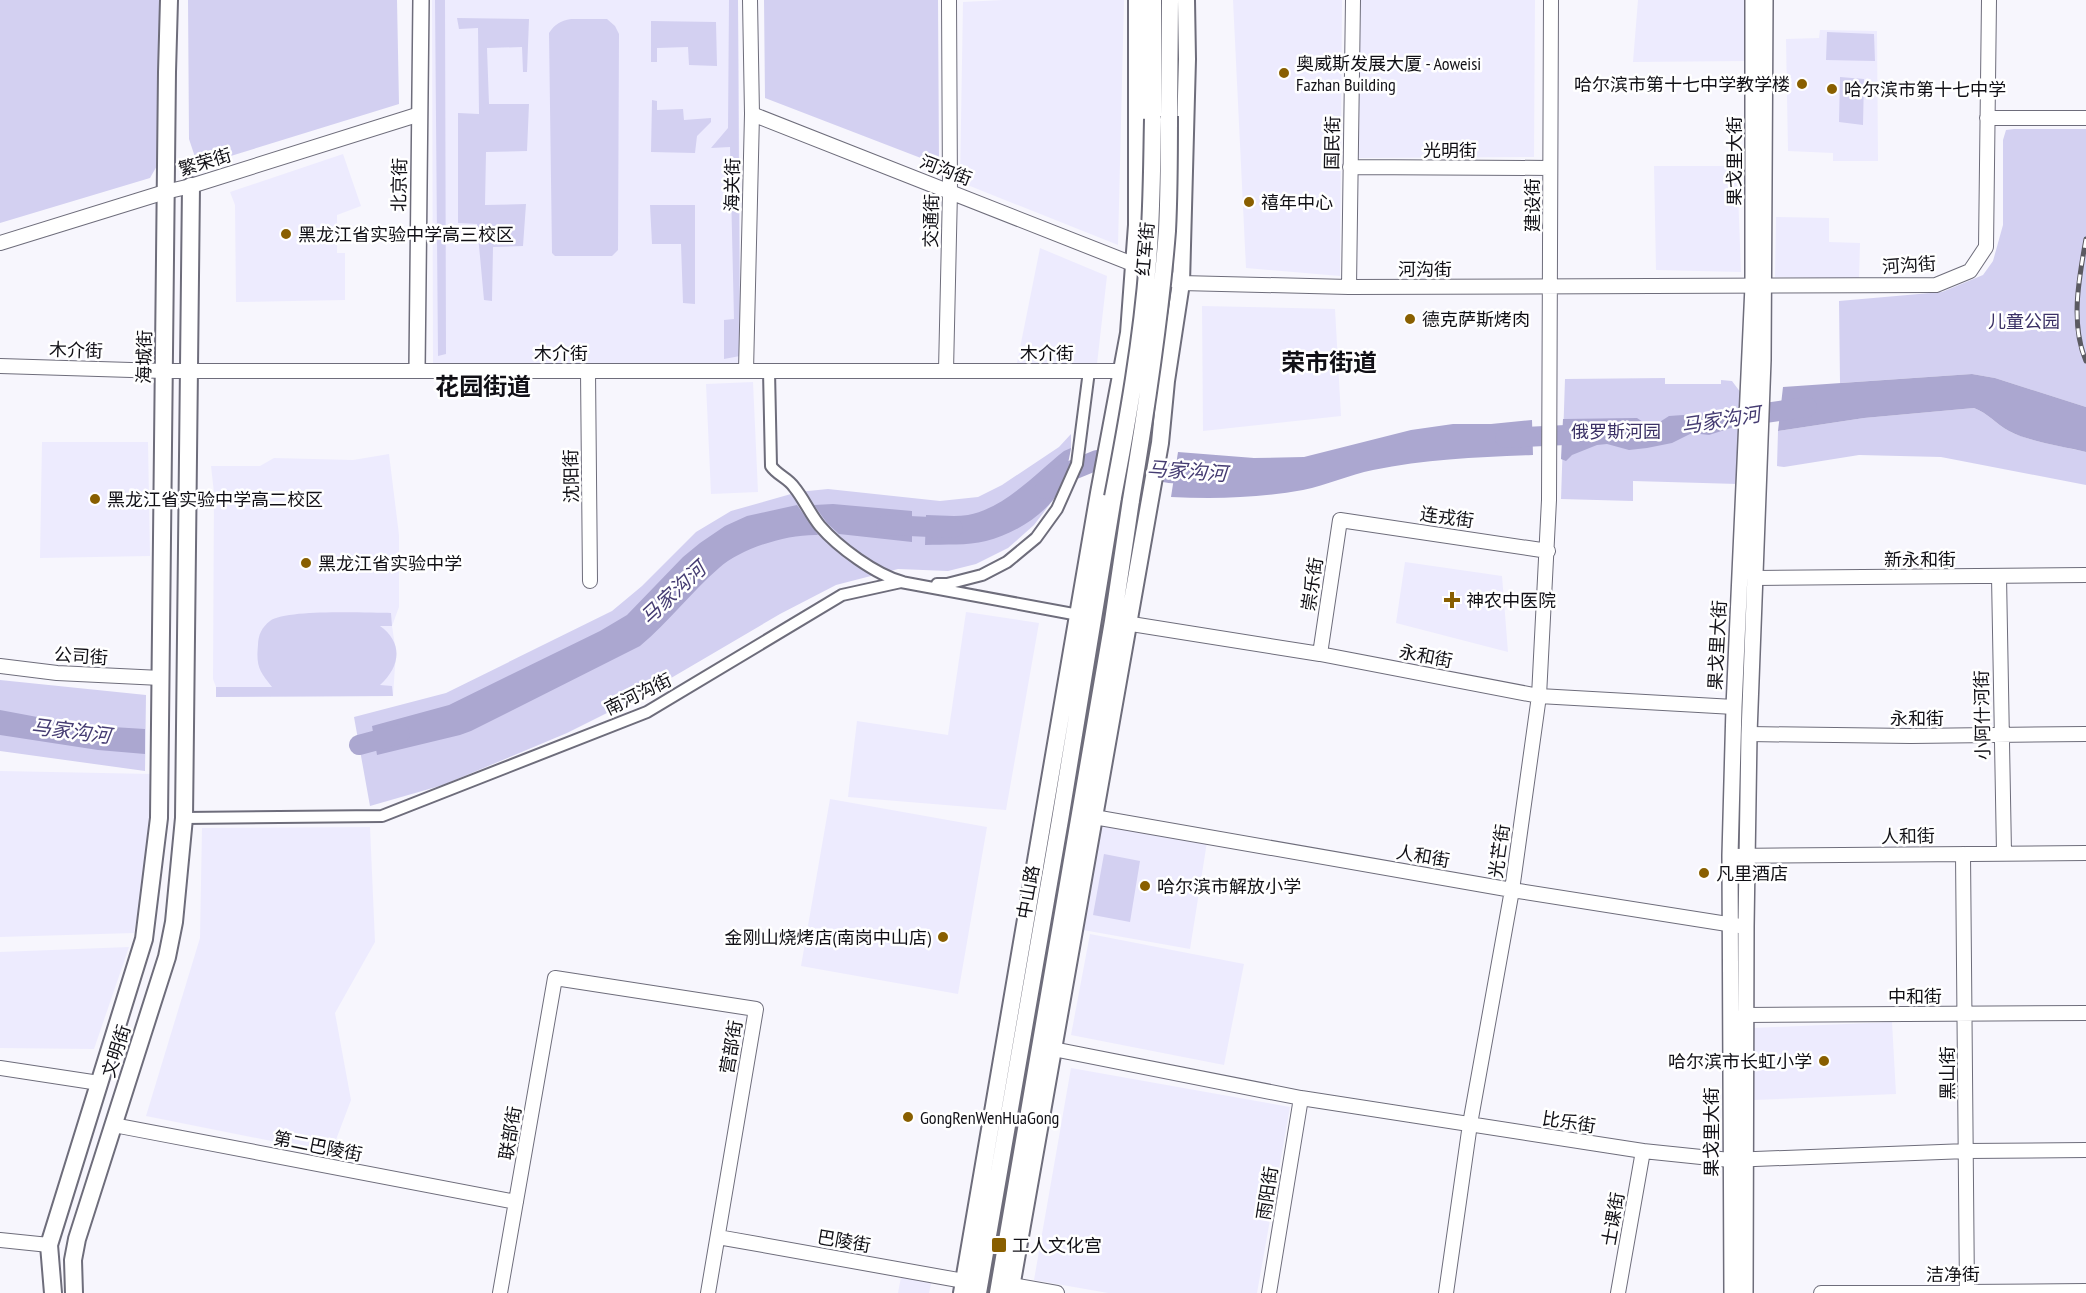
<svg xmlns="http://www.w3.org/2000/svg" width="2086" height="1293" font-family="'PT Sans Narrow','Noto Sans SC',sans-serif">
	<style>
		.built { fill: #edebfe }
		.green { fill: #d3d0f1 }
		.water { fill: #aba7d0 }
		.lines { fill: none; stroke-linecap: round; stroke-linejoin: round }
		.river { stroke: #aba7d0; stroke-width: 20 }
		.minor-casing { stroke: #6e6d7b; stroke-width: 14 }
		.tertiary-casing { stroke: #6e6d7b; stroke-width: 16 }
		.secondary-casing { stroke: #6e6d7b; stroke-width: 18 }
		.primary-casing { stroke: #6e6d7b; stroke-width: 20 }
		.minor { stroke: #fff; stroke-width: 10 }
		.tertiary { stroke: #fff; stroke-width: 14 }
		.secondary { stroke: #fff; stroke-width: 15 }
		.primary { stroke: #fff; stroke-width: 16 }
		.rail-casing { stroke: #5b5a61; stroke-width: 5 }
		.rail { stroke: #fff; stroke-width: 3; stroke-dasharray: 9; stroke-linecap: butt }
		.primary-bridge-casing { stroke: #6e6d7b; stroke-width: 20; stroke-linecap: butt }
		.primary-bridge { stroke: #fff; stroke-width: 16 }
		.poi-dot { fill: #895f00; stroke: #fff; stroke-width: 2 }
		.labels { text-anchor: middle; dominant-baseline: central; stroke-width: 5; stroke-linejoin: round; paint-order: stroke }
		.poi-label { font-size: 18px; fill: #111016; stroke: #fff; text-anchor: start }
		.street-label { font-size: 18px; fill: #111016; stroke: #fff }
		.park-label { font-size: 18px; fill: #3b3165; stroke: #fff }
		.water-label { font-size: 20px; font-style: italic; fill: #453c72; stroke: #fff }
		.district-label { font-size: 24px; font-weight: bold; fill: #111016; stroke: #fff }
	</style>
	<rect width="100%" height="100%" fill="#f7f6fd"/>
	<path class="built" d="M432 0H738L741 365 433 364Z
		M1003 0H1124L1118 245 960 182 963 2Z
		M1233 0H1342L1340 276 1246 268Z
		M1361 0H1535L1534 157 1357 158Z
		M1638 0H1745L1746 61 1633 62Z
		M1820 30 1877 31 1878 161H1833V153L1788 151 1786 39 1819 38Z
		M343 154 361 206 337 215V253H345V300L236 302 235 205 230 192Z
		M1654 166H1737L1741 272 1656 270Z
		M1776 217 1829 218V242L1860 243 1859 279 1775 277Z
		M1040 248 1107 276 1097 364 1017 363Z
		M1202 306 1335 309 1341 416 1203 431Z
		M753 382 758 492 711 494 706 384Z
		M42 442H148L150 556 40 558Z
		M389 454 399 535V607L392 626 396 652 393 696 216 697V687L213 679 214 493 211 466H260L274 458 353 460Z
		M1405 562 1502 576 1508 652 1396 623Z
		M966 612 1039 623 1006 810 848 797 857 721 948 735Z
		M0 771 153 774 146 866 134 933 0 937Z
		M830 799 987 827 958 994 801 966Z
		M1099 825 1207 842 1190 949 1083 930Z
		M370 827 375 942 335 1013 351 1100 331 1153 146 1116 200 938 202 828Z
		M1090 934 1244 964 1224 1065 1071 1035Z
		M129 947 94 1049 0 1048V952Z
		M1892 1022 1896 1094 1754 1100 1753 1028Z
		M1071 1068 1290 1107 1257 1293H1108L1034 1280Z
		M902 1272 932 1280 929 1293H898Z"/>
	<path class="green" d="M0 0H164L162 157 150 178 0 223Z
		M188 0H397L399 104 208 163 196 160 189 139Z
		M435 0H445L446 354 438 356Z
		M729 0H738L740 356 724 359V320L734 319 730 147 711 148 728 128Z
		M764 0H938L939 165 765 98Z
		M457 18 529 19 527 72H523L522 47 487 48 489 104H529L527 151 486 152 485 205 526 204 523 246 493 247 492 301 484 300 477 224 458 223V113L479 114 478 28 459 29Z
		M571 19H607L615 26 619 34 618 250 612 256H555L552 253 549 33C555 24 560 21 571 19Z
		M651 21 716 22 717 66 689 65 688 47 657 48V62H651Z
		M1827 32 1874 34 1875 61 1826 60Z
		M1840 77 1864 79 1863 125 1839 122Z
		M652 100 657 101V110L683 109 684 120 711 118V122L697 136 695 153 651 152Z
		M2014 129H2086V407L1995 378 1972 374 1840 383 1839 301 1942 292 1983 275 1993 261 2003 225V140L2006 130Z
		M650 205H695V304L683 303 681 244H652Z
		M1665 378V384H1721V380L1732 381 1741 393 1738 484 1633 481V501L1561 499 1565 379Z
		M1974 408C1988 413 1996 424 2009 431 2030 442 2063 446 2086 452V485L1941 457 1859 455 1784 467 1777 466 1778 431 1864 418Z
		M1071 434V448L1062 483 1053 500 1034 525 1008 548 976 564 948 571 898 569 836 585 780 614 637 698 567 733 443 785 370 806 354 717 446 693 612 611 642 586 696 532 731 511 798 492 828 489 940 501 978 497 1002 485 1059 447Z
		M391 613 392 626H380C404 643 400 667 380 685L392 686 393 696 216 697V687H272C259 671 256 666 258 645 258 635 262 627 270 621 286 609 368 613 391 613Z
		M0 680 146 695 145 771 0 751Z
		M1104 854 1140 861 1130 922 1093 915Z"/>
	<path class="water" d="M1972 374 1995 378 2086 407V452C2062 446 2030 442 2009 431 1996 424 1988 413 1974 408L1864 418 1778 431 1783 387Z
		M1740 411V425L1709 435 1692 433 1672 443 1647 448 1629 450 1607 444 1597 445 1572 455 1566 461 1561 459 1563 419 1637 418 1646 424 1655 425 1669 416Z
		M1532 420 1533 455C1479 457 1426 459 1373 470 1349 475 1327 485 1303 490 1259 498 1216 499 1171 497L1178 452 1254 458 1304 457 1411 430 1453 424H1491Z
		M1071 448C1068 465 1064 486 1053 500 1037 520 1010 535 986 541 967 546 945 544 925 545L926 515C940 515 954 517 968 515 1005 508 1036 473 1064 451Z
		M833 504 912 511V542L839 534 827 523 814 505Z
		M797 505 818 535C787 534 742 548 719 568 691 592 669 622 640 646L471 731 460 735 377 755 372 726 449 705 600 631 627 615 683 557 700 543 725 526 747 516Z
		M0 710 80 725 145 729V754L98 750 0 735Z"/>
	<g class="lines">
		<path class="river" d="M1744 416 1807 407
			M1505 438 1587 434
			M1045 489 1063 474 1097 460 1169 473 1202 475
			M886 525 953 528
			M359 745 400 734"/>
		<g class="minor-casing">
			<path id="minor" d="M769 371 771 466C777 475 788 478 794 487 804 499 810 514 820 526 838 547 876 575 903 582
				M937 584H947L982 575 1007 562 1036 538 1057 509 1077 464 1089 371
				M184 818 382 816 647 712 842 595 901 582 1084 616"/>
		</g>
		<g class="tertiary-casing">
			<path id="tertiary" d="M752 114 1181 283 1349 287 1936 285 1970 271 1986 247 1989 0
				M1987 118H2086
				M1350 167 1550 168
				M0 243 165 192 191 186 420 114
				M1349 287 1353 0
				M0 366 164 371H1122
				M588 371 590 581
				M746 371 752 114 750 0
				M946 371 950 191 949 0
				M1999 576 2004 853
				M1755 578 2086 575
				M1119 622 1320 654 1539 696 1734 707
				M1320 654 1340 520 1548 551
				M0 666 57 673 161 678
				M1749 734 1911 736 2086 734
				M1094 817 1512 890 1740 926
				M1963 854 1967 1293
				M1730 856 2086 853
				M1744 1015 2086 1013
				M1053 1049 1301 1098 1643 1151 1730 1160 1967 1151 2086 1150
				M0 1068 99 1083
				M114 1125 516 1202
				M718 1237 964 1281
				M0 1240 49 1245
				M1012 1285 1057 1293
				M500 1293 555 978 756 1009 708 1293
				M1269 1293 1301 1098
				M1446 1293 1470 1124 1512 890 1539 696 1549 500 1551 0
				M1618 1293 1643 1151
				M1821 1293 2086 1291"/>
		</g>
		<g class="secondary-casing">
			<path id="secondary" d="M417 370 421 0
				M1732 1293 1730 856 1734 707 1753 286V0
				M1745 1293 1746 926 1749 734 1763 360 1765 0"/>
		</g>
		<g class="primary-casing">
			<path id="primary" d="M1169 116 1170 0
				M1153 119V0
				M53 1293 49 1245 144 939 159 818 167 72 169 0
				M74 1293 73 1260 77 1239 167 957 174 922 184 818 191 186
				M962 1293 1099 493 1129 333 1137 225V0
				M978 1293 1060 820 1113 497
				M998 1293 1113 621 1131 500
				M1010 1293 1160 443 1166 381 1181 283 1187 59 1186 0"/>
		</g>
		<use href="#minor" class="minor"/>
		<use href="#tertiary" class="tertiary"/>
		<use href="#secondary" class="secondary"/>
		<use href="#primary" class="primary"/>
		<g class="rail-casing">
			<path id="rail" d="M2086 239C2079 278 2070 324 2086 361"/>
		</g>
		<use href="#rail" class="rail"/>
		<g class="primary-bridge-casing">
			<path id="primary-bridge" d="M1113 497C1128 419 1142 340 1148 261 1152 214 1152 166 1153 119
				M1131 500C1146 411 1160 320 1167 231 1169 192 1169 154 1169 116"/>
		</g>
		<use href="#primary-bridge" class="primary-bridge"/>
	</g>
	<g class="poi-dot">
		<circle cx="1284" cy="73" r="6"/>
		<circle cx="1802" cy="84" r="6"/>
		<circle cx="1832" cy="89" r="6"/>
		<circle cx="1249" cy="202" r="6"/>
		<circle cx="286" cy="234" r="6"/>
		<circle cx="1410" cy="319" r="6"/>
		<circle cx="95" cy="499" r="6"/>
		<circle cx="306" cy="563" r="6"/>
		<path d="M1449 591h6v6h6v6h-6v6h-6v-6h-6v-6h6z"/>
		<circle cx="1704" cy="873" r="6"/>
		<circle cx="1145" cy="886" r="6"/>
		<circle cx="943" cy="937" r="6"/>
		<circle cx="1824" cy="1061" r="6"/>
		<circle cx="908" cy="1117" r="6"/>
		<rect x="991" y="1237" width="16" height="16" rx="3"/>
	</g>
	<g class="labels">
		<g class="poi-label">
			<text x="1296" y="63">奥威斯发展大厦 - Aoweisi<tspan x="1296" dy="21">Fazhan Building</tspan></text>
			<text x="1790" y="84" text-anchor="end">哈尔滨市第十七中学教学楼</text>
			<text x="1844" y="89">哈尔滨市第十七中学</text>
			<text x="1261" y="202">禧年中心</text>
			<text x="298" y="234">黑龙江省实验中学高三校区</text>
			<text x="1422" y="319">德克萨斯烤肉</text>
			<text x="107" y="499">黑龙江省实验中学高二校区</text>
			<text x="318" y="563">黑龙江省实验中学</text>
			<text x="1466" y="600">神农中医院</text>
			<text x="1716" y="873">凡里酒店</text>
			<text x="1157" y="886">哈尔滨市解放小学</text>
			<text x="931" y="937" text-anchor="end">金刚山烧烤店(南岗中山店)</text>
			<text x="1812" y="1061" text-anchor="end">哈尔滨市长虹小学</text>
			<text x="920" y="1117">GongRenWenHuaGong</text>
			<text x="1012" y="1245">工人文化宫</text>
		</g>
		<g class="street-label">
			<text transform="translate(1332 143) rotate(-89)">国民街</text>
			<text x="1450" y="150">光明街</text>
			<text transform="translate(1734 161) rotate(-90)">果戈里大街</text>
			<text transform="translate(205 162) rotate(-17)">繁荣街</text>
			<text transform="translate(946 170) rotate(21)">河沟街</text>
			<text transform="translate(399 185) rotate(-89)">北京街</text>
			<text transform="translate(732 185) rotate(-89)">海关街</text>
			<text transform="translate(1532 205) rotate(-90)">建设街</text>
			<text transform="translate(931 221) rotate(-89)">交通街</text>
			<text transform="translate(1145 249) rotate(-85)">红军街</text>
			<text transform="translate(1909 265) rotate(-4)">河沟街</text>
			<text x="1425" y="269">河沟街</text>
			<text transform="translate(76 350) rotate(2)">木介街</text>
			<text x="561" y="353">木介街</text>
			<text x="1047" y="353">木介街</text>
			<text transform="translate(144 357) rotate(-89)">海城街</text>
			<text transform="translate(571 476) rotate(-91)">沈阳街</text>
			<text transform="translate(1447 517) rotate(8)">连戎街</text>
			<text x="1920" y="559">新永和街</text>
			<text transform="translate(1312 584) rotate(-81)">崇乐街</text>
			<text transform="translate(1717 645) rotate(-87)">果戈里大街</text>
			<text transform="translate(81 656) rotate(4)">公司街</text>
			<text transform="translate(1426 656) rotate(11)">永和街</text>
			<text transform="translate(638 694) rotate(-26)">南河沟街</text>
			<text transform="translate(1982 715) rotate(-91)">小阿什河街</text>
			<text x="1917" y="718">永和街</text>
			<text transform="translate(1908 836) rotate(-1)">人和街</text>
			<text transform="translate(1499 851) rotate(-82)">光芒街</text>
			<text transform="translate(1423 856) rotate(10)">人和街</text>
			<text transform="translate(1028 892) rotate(-80)">中山路</text>
			<text x="1915" y="996">中和街</text>
			<text transform="translate(731 1047) rotate(-80)">营部街</text>
			<text transform="translate(116 1051) rotate(-72)">文明街</text>
			<text transform="translate(1947 1073) rotate(-90)">黑山街</text>
			<text transform="translate(1569 1122) rotate(9)">比乐街</text>
			<text transform="translate(1711 1132) rotate(-90)">果戈里大街</text>
			<text transform="translate(510 1133) rotate(-80)">联部街</text>
			<text transform="translate(318 1146) rotate(11)">第二巴陵街</text>
			<text transform="translate(1267 1193) rotate(-81)">雨阳街</text>
			<text transform="translate(1613 1219) rotate(-80)">士课街</text>
			<text transform="translate(844 1241) rotate(10)">巴陵街</text>
			<text x="1953" y="1274">洁净街</text>
		</g>
		<g class="park-label">
			<text x="2024" y="321">儿童公园</text>
			<text x="1616" y="431">俄罗斯河园</text>
		</g>
		<g class="water-label">
			<text transform="translate(1721 420) rotate(-9)">马家沟河</text>
			<text transform="translate(1187 471) rotate(4)">马家沟河</text>
			<text transform="translate(673 593) rotate(-43)">马家沟河</text>
			<text transform="translate(71 731) rotate(7)">马家沟河</text>
		</g>
		<g class="district-label">
			<text x="1329" y="362">荣市街道</text>
			<text x="483" y="386">花园街道</text>
		</g>
	</g>
</svg>
